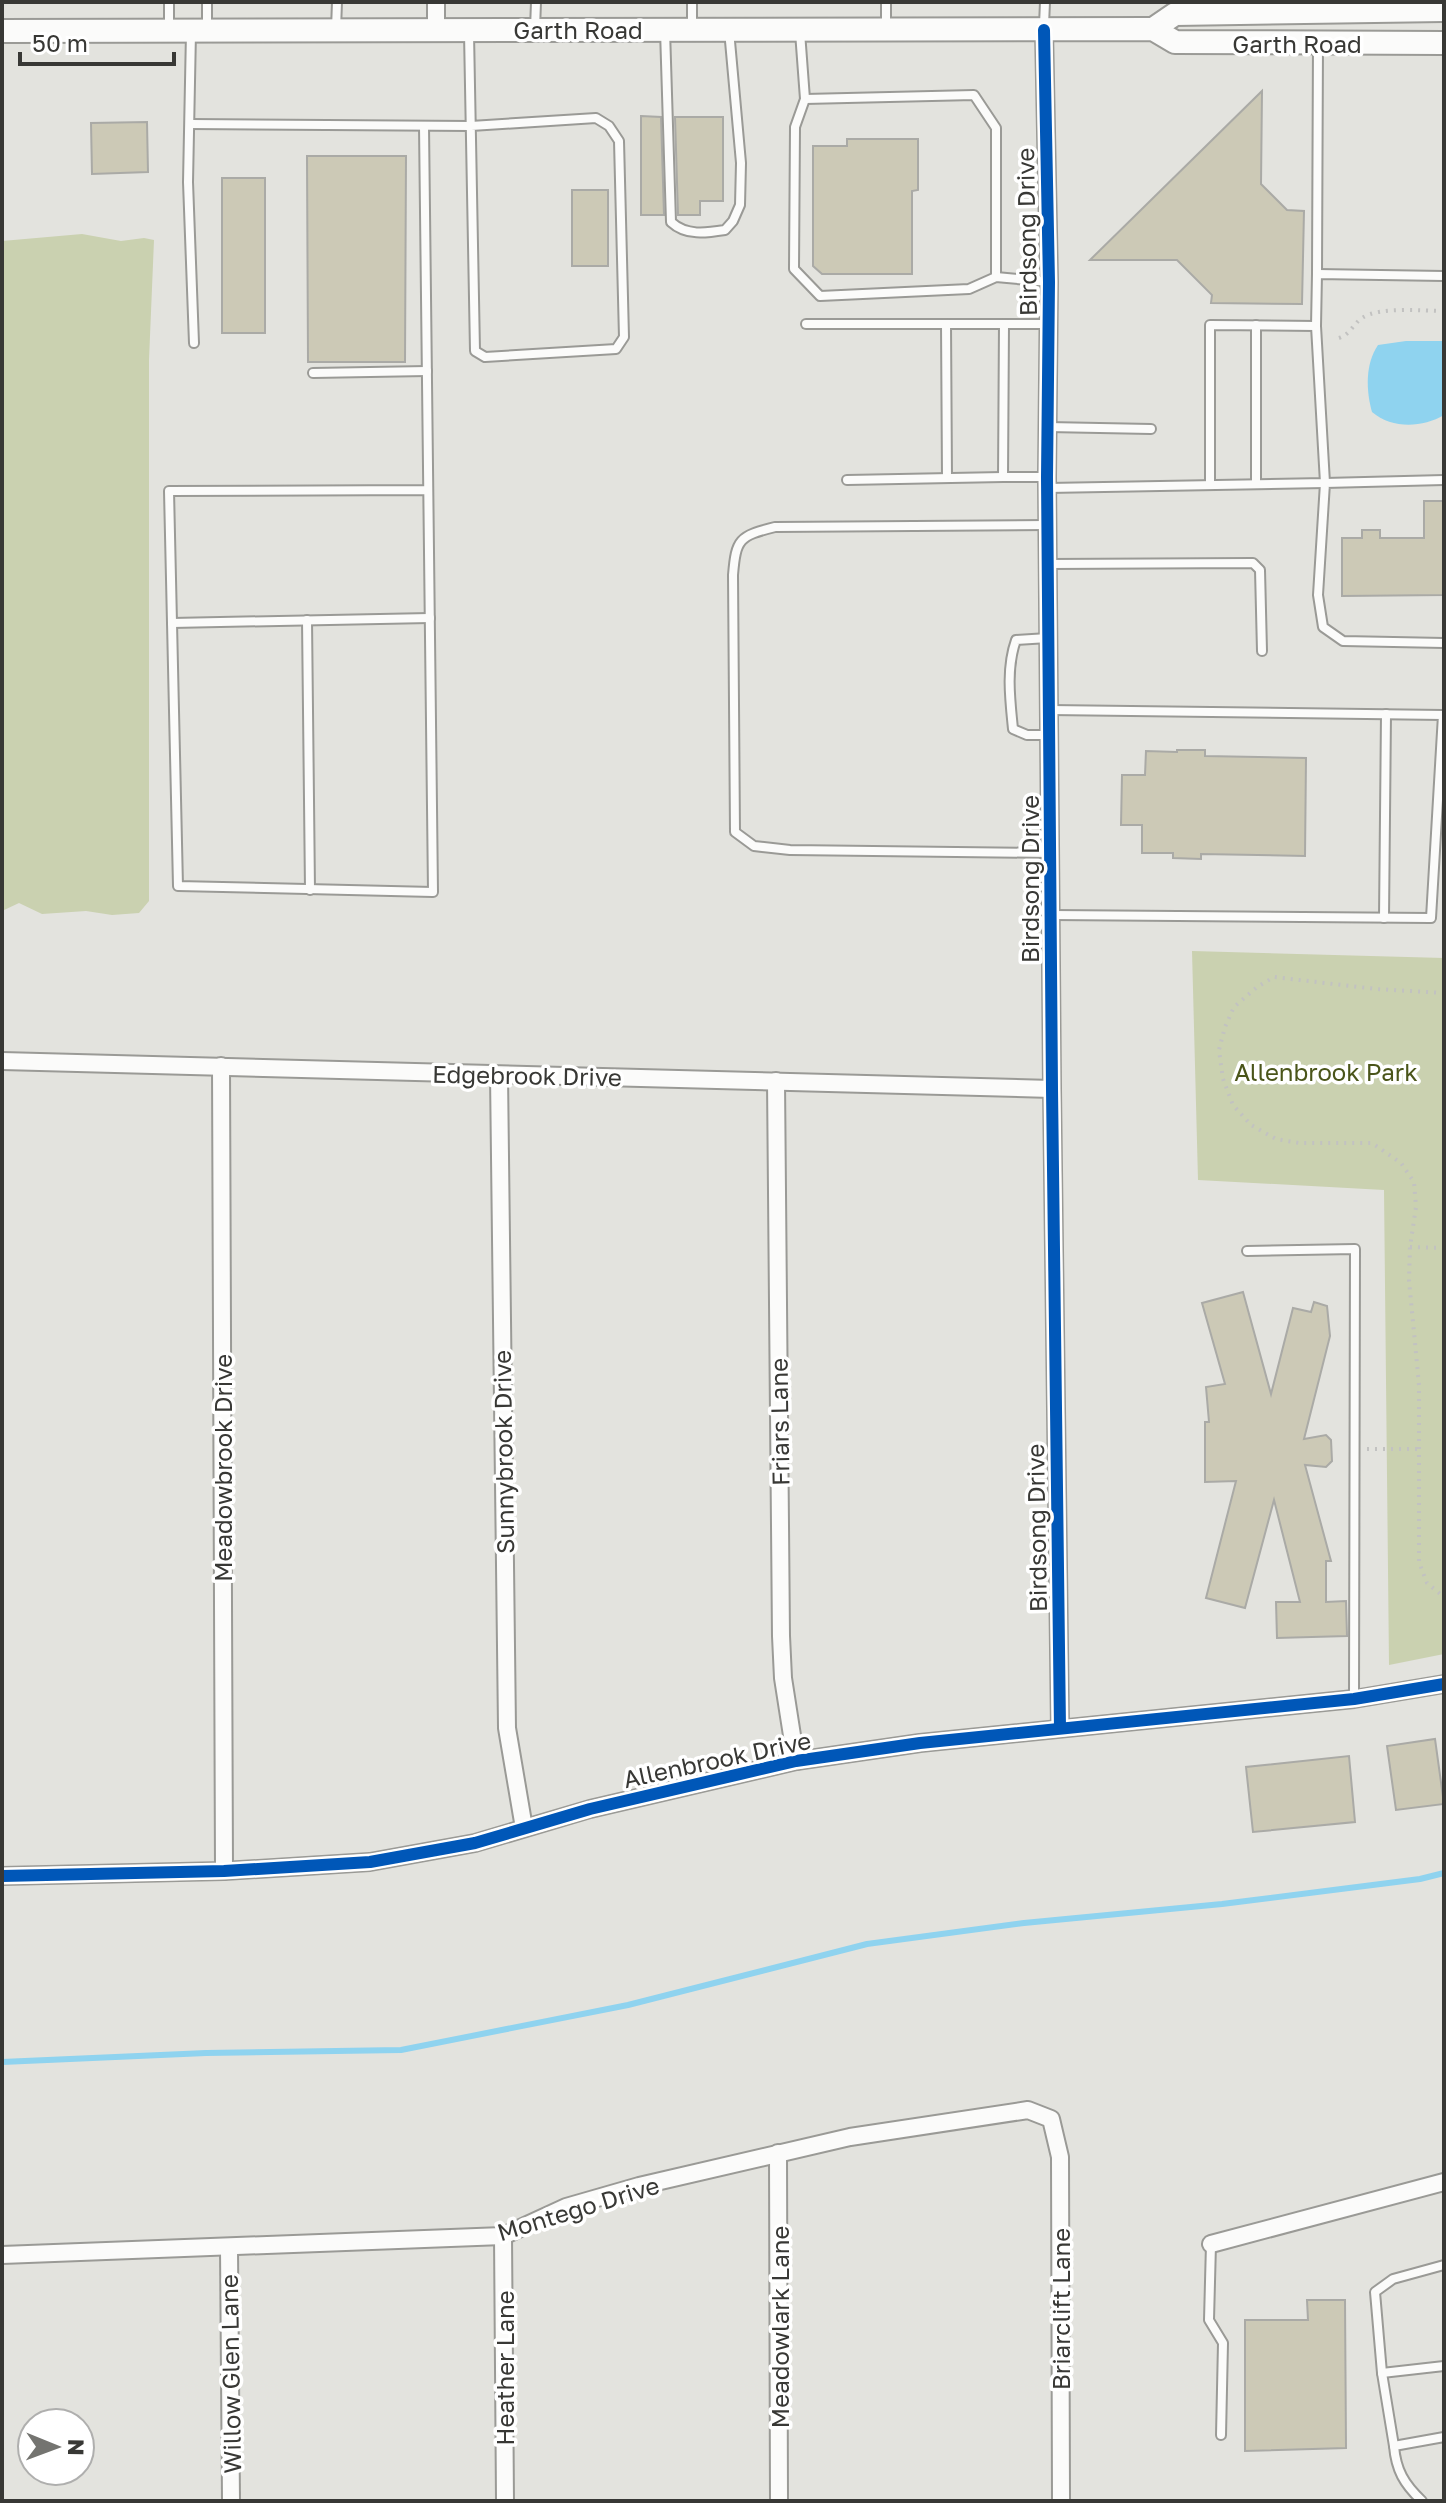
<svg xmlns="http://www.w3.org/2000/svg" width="1446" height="2503" viewBox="0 0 1446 2503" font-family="'Golos Text',sans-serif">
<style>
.green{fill:#cad1b0}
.water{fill:#8fd3ef}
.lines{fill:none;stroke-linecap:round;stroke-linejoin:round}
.stream{stroke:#8fd3ef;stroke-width:6}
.building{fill:#ccc9b6;stroke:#aaaaa6;stroke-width:2}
.service-casing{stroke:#9a9a96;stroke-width:12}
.minor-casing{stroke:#9a9a96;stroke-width:20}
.secondary-casing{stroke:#9a9a96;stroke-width:26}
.path{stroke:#c2c2c1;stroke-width:4;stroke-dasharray:2 6;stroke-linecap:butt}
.service{stroke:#fbfbfa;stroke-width:8}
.minor{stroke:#fbfbfa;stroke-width:16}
.secondary{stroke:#fbfbfa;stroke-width:22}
.cycleway-casing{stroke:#fff;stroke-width:17}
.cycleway{stroke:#0057b8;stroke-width:12}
.labels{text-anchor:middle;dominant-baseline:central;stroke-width:7;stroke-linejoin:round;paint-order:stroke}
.street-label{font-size:24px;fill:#383835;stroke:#fff}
.park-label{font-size:24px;fill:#4a551a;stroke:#fff}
</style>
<rect width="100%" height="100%" fill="#e3e3de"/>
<g class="green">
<path d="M 82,234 L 121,241 L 144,238 L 154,240 L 149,360 L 149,901 L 139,913 L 112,915 L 86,911 L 42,914 L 19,903 L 2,911 L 2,241 Z"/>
<path d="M 1192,951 L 1444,958 L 1444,1654 L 1389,1665 L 1384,1190 L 1198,1180 Z"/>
</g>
<path class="water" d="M 1444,341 L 1444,415 C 1422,428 1392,429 1372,412 C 1366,391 1365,364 1378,345 L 1406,341 Z"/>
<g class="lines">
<path class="stream" d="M 2,2062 L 206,2053 L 401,2050 L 628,2005 L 867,1944 L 1024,1923 L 1222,1904 L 1420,1879 L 1444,1873"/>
</g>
<g class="building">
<path d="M 1262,91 L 1261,184 L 1287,210 L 1304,211 L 1302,304 L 1211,303 L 1212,295 L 1177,260 L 1090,260 Z"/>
<path d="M 641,116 L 661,117 L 664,215 L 641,215 Z"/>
<path d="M 675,117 L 723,117 L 723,201 L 700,201 L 700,215 L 678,215 Z"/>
<path d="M 147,122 L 148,172 L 92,174 L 91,123 Z"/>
<path d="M 847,139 L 918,139 L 918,190 L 912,191 L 912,274 L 822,274 L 813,266 L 813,146 L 847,146 Z"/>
<path d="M 307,156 L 406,156 L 405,362 L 308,362 Z"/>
<rect x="222" y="178" width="43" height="155"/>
<rect x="572" y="190" width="36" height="76"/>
<path d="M 1424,501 L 1443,501 L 1444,595 L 1342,596 L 1342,538 L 1362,538 L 1362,530 L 1380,530 L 1380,538 L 1424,538 Z"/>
<path d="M 1177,750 L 1205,750 L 1205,756 L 1306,758 L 1305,856 L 1201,854 L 1201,859 L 1173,858 L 1173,853 L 1142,853 L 1142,825 L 1121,825 L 1122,775 L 1145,775 L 1146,751 L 1177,752 Z"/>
<path d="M 1243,1292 L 1271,1394 L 1293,1308 L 1311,1312 L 1314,1302 L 1327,1306 L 1330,1336 L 1304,1439 L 1326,1435 L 1331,1440 L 1332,1461 L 1326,1467 L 1305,1465 L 1331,1561 L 1326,1561 L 1326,1602 L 1346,1601 L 1347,1636 L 1277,1638 L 1276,1602 L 1300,1602 L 1274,1500 L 1245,1608 L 1206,1598 L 1236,1481 L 1205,1482 L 1205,1422 L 1209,1422 L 1206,1387 L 1225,1384 L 1202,1303 Z"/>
<path d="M 1435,1739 L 1444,1804 L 1396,1810 L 1387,1746 Z"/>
<path d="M 1349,1756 L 1355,1822 L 1253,1832 L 1246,1767 Z"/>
<path d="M 1307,2300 L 1345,2300 L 1346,2448 L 1245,2451 L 1245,2320 L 1308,2320 Z"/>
</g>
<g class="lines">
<g class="service-casing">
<g id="service">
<path d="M 169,2 L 169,30"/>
<path d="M 207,2 L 207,29"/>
<path d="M 692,2 L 692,29"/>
<path d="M 1044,25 L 1045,2"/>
<path d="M 336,29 L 337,2"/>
<path d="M 535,29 L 536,2"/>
<path d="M 886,29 L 886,2"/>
<path d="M 665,30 L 671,222 C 686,236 706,233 725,230 L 733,221 L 740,205 L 741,163 L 729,30"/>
<path d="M 191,32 L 188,182 L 194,343"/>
<path d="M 800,32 L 805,99 L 795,127 L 794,269 L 820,296 L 969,289 L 996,277 L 1049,282"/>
<path d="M 805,99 L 974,95 L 996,128 L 996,277"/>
<path d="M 190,124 L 471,126 L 596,118 L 609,126 L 619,141 L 624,337 L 616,349 L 485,357 L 475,351 L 469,33"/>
<path d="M 424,126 L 433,892 L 178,886 L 169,491 L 428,490"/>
<path d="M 1317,274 L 1318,43"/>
<path d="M 806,324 L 1048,324"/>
<path d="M 946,324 L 947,478"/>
<path d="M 1004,324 L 1003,477 L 1047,477"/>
<path d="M 1256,325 L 1256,484"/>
<path d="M 313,373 L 427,371"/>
<path d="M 1048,427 L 1151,429"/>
<path d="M 847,480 L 1003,477"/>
<path d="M 1444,480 L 1325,483 L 1318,595 L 1323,627 L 1343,641 L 1444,643"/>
<path d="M 1210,485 L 1210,325 L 1316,326"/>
<path d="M 1048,488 L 1325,483 L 1316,326 L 1317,274 L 1444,276"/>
<path d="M 1047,525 L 775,527 C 739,536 736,539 733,575 L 735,832 L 754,846 L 790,850 L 1050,853"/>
<path d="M 1048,564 L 1253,563 L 1260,570 L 1262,651"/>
<path d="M 307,620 L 310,890"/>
<path d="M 172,623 L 430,618"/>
<path d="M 1048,638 L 1016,640 C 1006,668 1010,699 1013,729 L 1027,735 L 1050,735"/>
<path d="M 1050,710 L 1443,715 L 1431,918 L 1052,915"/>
<path d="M 1384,918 L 1386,714"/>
<path d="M 1247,1251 L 1355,1249 L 1354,1699"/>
<path d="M 1211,2244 L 1209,2320 L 1223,2343 L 1221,2435"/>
<path d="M 1382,2373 L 1444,2366"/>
<path d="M 1394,2446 L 1382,2373 L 1375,2292 L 1393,2279 L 1444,2265"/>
<path d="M 1422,2501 C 1404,2484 1396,2470 1394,2446 L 1444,2437"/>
</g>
</g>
<g class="minor-casing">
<g id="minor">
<path d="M 436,2 L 436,29"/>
<path d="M 1044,30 L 1049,282 L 1047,477 L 1052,1089 L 1060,1728"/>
<path d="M 2,1061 L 1052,1089"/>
<path d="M 221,1066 L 224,1871"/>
<path d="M 499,1075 L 507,1728 L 524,1828"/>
<path d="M 776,1081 L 781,1636 L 783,1678 L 796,1761"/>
<path d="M 2,1876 L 224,1871 L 370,1862 L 475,1843 L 590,1809 L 796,1761 L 920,1743 L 1354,1699 L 1444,1684"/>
<path d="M 778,2153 L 779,2501"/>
<path d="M 503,2236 L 505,2501"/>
<path d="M 1211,2244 L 1444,2182"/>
<path d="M 229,2248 L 231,2501"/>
<path d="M 2,2255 L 503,2236 L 566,2207 L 639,2186 L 850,2137 L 1028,2110 L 1051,2119 L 1060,2157 L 1061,2501"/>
</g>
</g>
<g class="secondary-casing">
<g id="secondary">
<path d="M 1153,29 L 1175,14 L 1444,10"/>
<path d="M 2,31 L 1153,29 L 1175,42 L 1444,43"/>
</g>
</g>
<g class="path">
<path d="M 1339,338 C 1351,334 1353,324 1362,318 C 1380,306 1423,311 1444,311"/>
<path d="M 1444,993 L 1376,989 L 1274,977 L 1257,987 L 1234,1007 L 1225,1027 L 1219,1050 L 1223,1079 L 1233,1105 L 1251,1125 L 1276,1139 L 1299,1143 L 1372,1143 L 1401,1163 L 1414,1182 L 1416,1207 L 1410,1247 L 1409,1280 L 1419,1385 L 1419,1562 L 1427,1583 L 1444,1597"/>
<path d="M 1410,1247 L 1444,1248"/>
<path d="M 1367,1449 L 1421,1449"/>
</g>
<use href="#service" class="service"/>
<use href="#minor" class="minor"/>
<use href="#secondary" class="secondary"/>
<g class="cycleway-casing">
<g id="cycleway">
<path d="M 1044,30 L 1049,282 L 1047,477 L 1052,1089 L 1060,1728"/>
<path d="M 2,1876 L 224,1871 L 370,1862 L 475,1843 L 590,1809 L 796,1761 L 920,1743 L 1354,1699 L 1444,1684"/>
</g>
</g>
<use href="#cycleway" class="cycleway"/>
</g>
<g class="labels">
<g class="street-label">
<text x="578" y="29">Garth Road</text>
<text x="1297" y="43">Garth Road</text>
<text transform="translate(1026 232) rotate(-91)">Birdsong Drive</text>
<text transform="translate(1029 879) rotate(-90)">Birdsong Drive</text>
<text transform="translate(527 1075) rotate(1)">Edgebrook Drive</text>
<text transform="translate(779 1422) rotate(-91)">Friars Lane</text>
<text transform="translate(503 1452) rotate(-91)">Sunnybrook Drive</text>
<text transform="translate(222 1468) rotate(-90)">Meadowbrook Drive</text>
<text transform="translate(1036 1528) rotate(-91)">Birdsong Drive</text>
<text transform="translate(717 1759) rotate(-12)">Allenbrook Drive</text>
<text transform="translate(578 2208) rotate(-17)">Montego Drive</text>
<text transform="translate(1060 2309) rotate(-90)">Briarclift Lane</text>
<text transform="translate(779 2327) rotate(-90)">Meadowlark Lane</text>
<text transform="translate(504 2368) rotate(-90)">Heather Lane</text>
<text transform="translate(230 2374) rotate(-91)">Willow Glen Lane</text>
</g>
<g class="park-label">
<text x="1326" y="1071">Allenbrook Park</text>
</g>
</g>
<rect width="1446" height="2503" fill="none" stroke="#383835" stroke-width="8"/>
<g transform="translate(56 2447) rotate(91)"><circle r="38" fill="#ffffff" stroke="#afafae" stroke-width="2"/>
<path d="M0-6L14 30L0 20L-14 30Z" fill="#747470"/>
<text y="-12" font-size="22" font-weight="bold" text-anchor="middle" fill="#383835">N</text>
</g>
<path d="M20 52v12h154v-12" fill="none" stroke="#383835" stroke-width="4"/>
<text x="32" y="52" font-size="24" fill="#383835" stroke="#ffffff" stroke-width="6" paint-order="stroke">50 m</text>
</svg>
